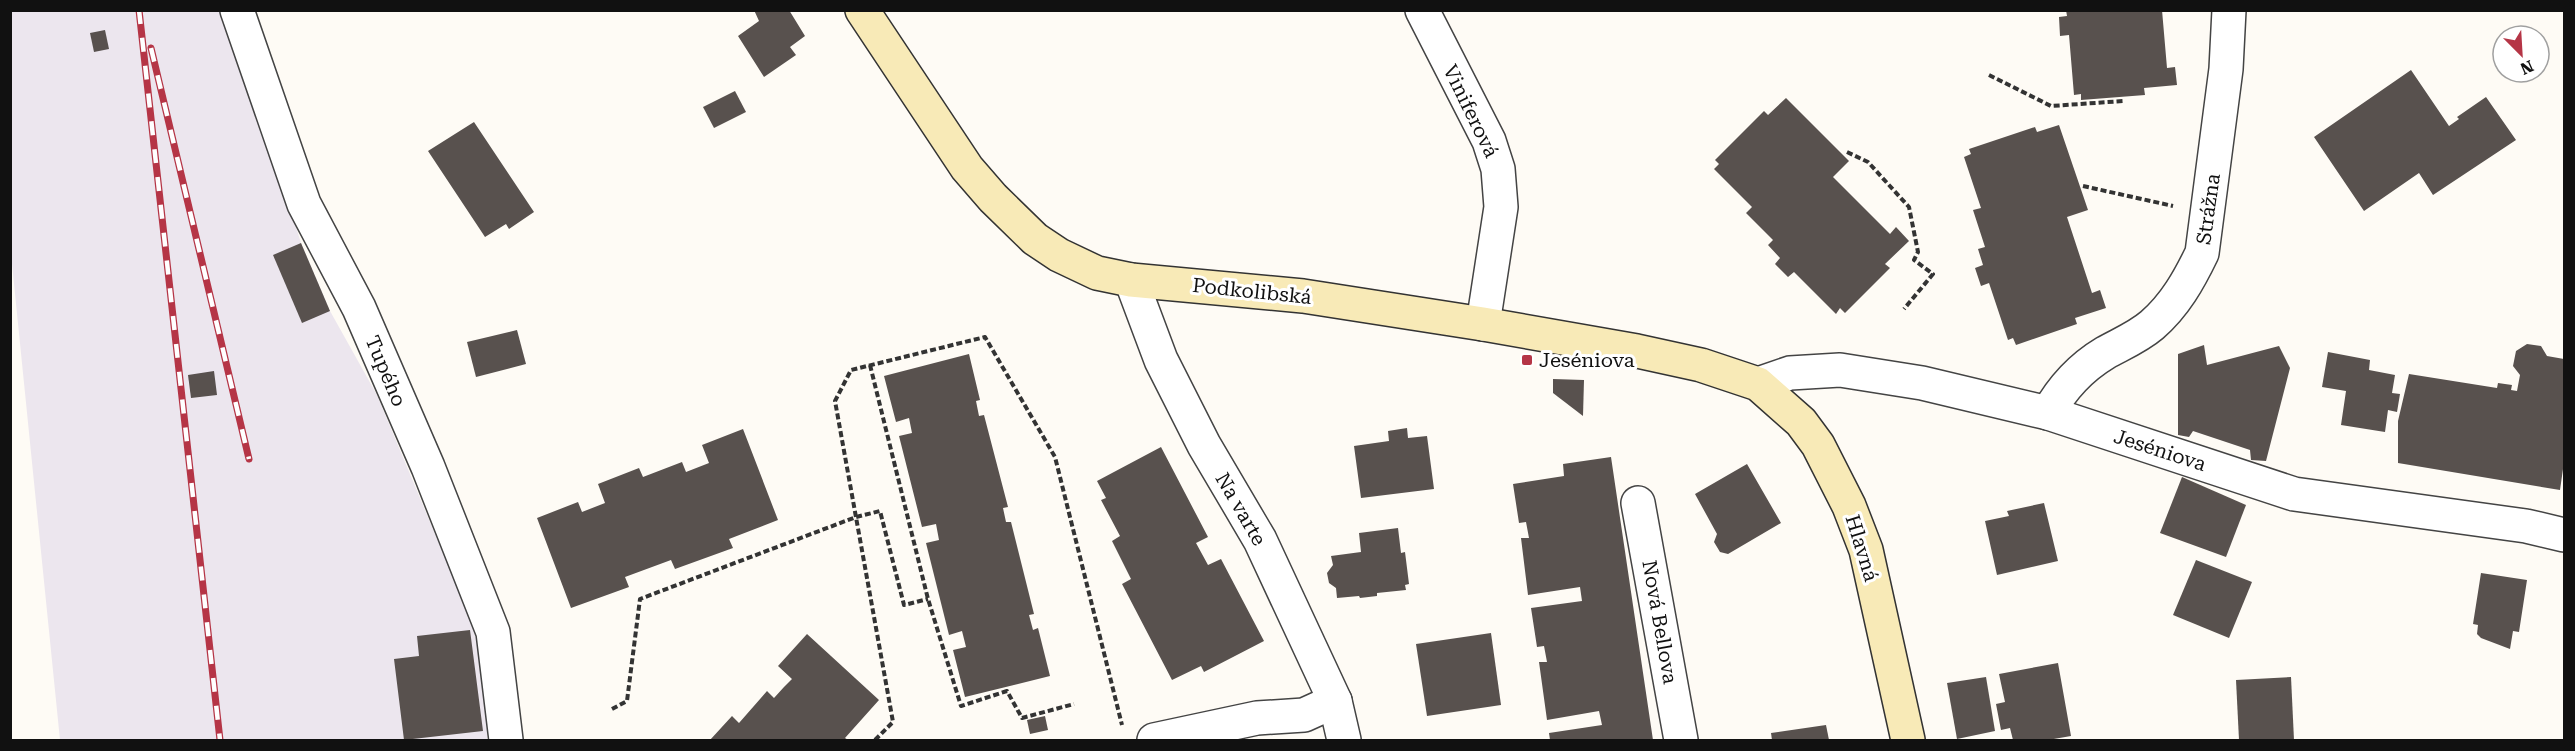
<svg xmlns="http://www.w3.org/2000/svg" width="2575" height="751" viewBox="0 0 2575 751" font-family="'Roboto Serif',serif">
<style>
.industrial{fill:#ece6ee}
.building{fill:#58514e}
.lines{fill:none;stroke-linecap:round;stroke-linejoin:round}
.street-casing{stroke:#444;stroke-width:36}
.secondary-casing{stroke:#333;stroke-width:36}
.path{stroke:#333;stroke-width:4;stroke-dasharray:6 3;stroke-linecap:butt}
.street{stroke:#fff;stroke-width:33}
.secondary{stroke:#f8eab7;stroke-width:33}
.rail-casing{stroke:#b53546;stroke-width:7}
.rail{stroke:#fff;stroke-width:4.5;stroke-dasharray:14;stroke-linecap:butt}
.poi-dot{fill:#b53546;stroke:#fff;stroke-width:2}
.labels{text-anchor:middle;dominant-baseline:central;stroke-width:6;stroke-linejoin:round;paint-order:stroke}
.street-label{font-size:20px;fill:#111;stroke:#fff}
.poi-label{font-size:20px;fill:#111;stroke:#fff;text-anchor:start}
</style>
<rect width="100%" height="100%" fill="#fefbf5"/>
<path class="industrial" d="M 10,11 L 222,11 L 274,156 L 301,243 L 330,311 L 377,395 L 471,620 L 488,683 L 487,740 L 60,740 L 11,254 Z"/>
<g class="building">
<path d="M 754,10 L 789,10 L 805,36 L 790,47 L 796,55 L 764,77 L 738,36 L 759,21 Z"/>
<path d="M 2066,10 L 2162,10 L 2167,68 L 2175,67 L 2177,85 L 2144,88 L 2145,95 L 2081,100 L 2081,94 L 2074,95 L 2069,35 L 2060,36 L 2059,17 L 2067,16 Z"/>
<path d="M 105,30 L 109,49 L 94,52 L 90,33 Z"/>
<path d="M 2411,70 L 2449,126 L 2459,119 L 2457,117 L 2486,97 L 2516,140 L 2433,195 L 2419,173 L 2364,211 L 2314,137 Z"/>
<path d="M 735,91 L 746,112 L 714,128 L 703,107 Z"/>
<path d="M 1786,98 L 1849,161 L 1833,177 L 1890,234 L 1896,227 L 1909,241 L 1885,264 L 1890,268 L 1845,313 L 1840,308 L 1836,314 L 1794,272 L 1788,277 L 1775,264 L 1780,258 L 1768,245 L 1773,240 L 1746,213 L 1752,207 L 1714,169 L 1719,164 L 1715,160 L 1764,111 L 1768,115 Z"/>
<path d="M 474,122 L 534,212 L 509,229 L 506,224 L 485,237 L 428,151 Z"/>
<path d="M 2059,125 L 2088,210 L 2067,217 L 2092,293 L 2100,290 L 2106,308 L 2075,318 L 2077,324 L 2016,345 L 2013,338 L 2008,340 L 1989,283 L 1981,286 L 1975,268 L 1983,265 L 1978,249 L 1985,247 L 1973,210 L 1981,208 L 1964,157 L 1971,154 L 1969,149 L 2035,127 L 2037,132 Z"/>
<path d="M 301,243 L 330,311 L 302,323 L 273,255 Z"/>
<path d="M 517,330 L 526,364 L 476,377 L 467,342 Z"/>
<path d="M 2527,344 L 2541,346 L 2547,356 L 2564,359 L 2564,462 L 2560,490 L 2398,463 L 2398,421 L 2409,374 L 2497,388 L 2498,383 L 2512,385 L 2511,390 L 2517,391 L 2520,375 L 2513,366 L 2516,351 Z"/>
<path d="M 2204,345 L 2207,365 L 2279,346 L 2290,368 L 2266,461 L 2251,460 L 2250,450 L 2193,431 L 2189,437 L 2178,435 L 2178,354 Z"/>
<path d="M 2328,352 L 2370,360 L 2369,370 L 2395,375 L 2392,393 L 2400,394 L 2397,412 L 2388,410 L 2385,432 L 2341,425 L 2346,391 L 2322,387 Z"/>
<path d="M 969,354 L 980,400 L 976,401 L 979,416 L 984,415 L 1008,507 L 1003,508 L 1006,522 L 1011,522 L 1034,614 L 1029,615 L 1033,630 L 1038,628 L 1050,676 L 965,697 L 953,650 L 966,647 L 962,631 L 949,635 L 926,543 L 939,540 L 936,524 L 922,527 L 899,436 L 912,433 L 909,418 L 896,422 L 884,376 Z"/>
<path d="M 214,371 L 217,395 L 191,398 L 188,375 Z"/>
<path d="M 1553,379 L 1584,380 L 1583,416 L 1553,393 Z"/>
<path d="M 1407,428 L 1408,438 L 1427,436 L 1434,489 L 1361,498 L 1354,446 L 1389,441 L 1388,431 Z"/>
<path d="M 743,429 L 778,520 L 729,539 L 733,548 L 675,569 L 671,560 L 625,577 L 629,587 L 571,608 L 537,518 L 578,502 L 582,512 L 605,503 L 598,484 L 639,468 L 643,477 L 682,462 L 686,472 L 709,463 L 702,445 Z"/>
<path d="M 1161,447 L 1208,537 L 1196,543 L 1208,565 L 1221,559 L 1264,641 L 1204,672 L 1201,666 L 1172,680 L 1122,584 L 1131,579 L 1112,541 L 1120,536 L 1101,500 L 1106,498 L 1097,481 Z"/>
<path d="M 1611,457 L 1653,740 L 1550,740 L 1549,733 L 1602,725 L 1599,711 L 1547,720 L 1539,662 L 1547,662 L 1544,646 L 1537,647 L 1531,608 L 1582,601 L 1580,587 L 1528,595 L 1521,538 L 1529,538 L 1526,522 L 1519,523 L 1513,484 L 1564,476 L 1563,464 Z"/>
<path d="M 1747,464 L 1781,523 L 1728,554 L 1720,552 L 1714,542 L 1717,534 L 1695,494 Z"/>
<path d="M 2182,477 L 2246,505 L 2226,557 L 2160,533 Z"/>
<path d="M 2044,503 L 2058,561 L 1997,575 L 1985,521 L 2009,516 L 2007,511 Z"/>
<path d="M 1398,528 L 1401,553 L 1405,552 L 1409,584 L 1405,585 L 1406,590 L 1377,593 L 1377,596 L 1360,598 L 1359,596 L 1337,598 L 1336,588 L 1329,583 L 1327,573 L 1333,565 L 1331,556 L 1361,552 L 1359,533 Z"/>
<path d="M 2196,560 L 2252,582 L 2229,638 L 2173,615 Z"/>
<path d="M 2481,573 L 2527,580 L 2519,632 L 2513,631 L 2510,649 L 2481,638 L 2477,634 L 2478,625 L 2473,624 Z"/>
<path d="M 470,630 L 483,731 L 404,740 L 394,659 L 419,656 L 417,636 Z"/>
<path d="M 1491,633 L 1501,705 L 1427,716 L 1416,644 Z"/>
<path d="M 807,634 L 879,700 L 845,738 L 848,740 L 710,740 L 732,716 L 739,723 L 767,691 L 774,698 L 784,687 L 792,679 L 778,666 Z"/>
<path d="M 2058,663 L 2071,736 L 2048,740 L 2013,740 L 2010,728 L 2001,730 L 1996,704 L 2005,702 L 1999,674 Z"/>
<path d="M 1986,677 L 1995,731 L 1957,739 L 1947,683 Z"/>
<path d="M 2291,677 L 2294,740 L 2239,740 L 2236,680 Z"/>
<path d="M 1045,716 L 1048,730 L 1030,734 L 1027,720 Z"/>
<path d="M 1826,725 L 1829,740 L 1772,740 L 1771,733 Z"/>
</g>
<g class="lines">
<g class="street-casing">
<g id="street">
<path d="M 237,10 L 304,204 L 359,308 L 428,467 L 493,632 L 506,740"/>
<path d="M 1422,10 L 1489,141 L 1498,169 L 1501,207 L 1483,324"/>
<path d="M 1131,280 L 1161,360 L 1204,445 L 1260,540 L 1335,701 L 1344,740"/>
<path d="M 1758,384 L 1790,373 L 1840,370 L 1922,383 L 2048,413 L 2294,494 L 2526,526 L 2564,535"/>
<path d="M 2048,413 C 2062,388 2080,368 2105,353 C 2121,344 2138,337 2152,325 C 2175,305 2189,280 2202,253 L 2226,69 L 2229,10"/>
<path d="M 1638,503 L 1681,740"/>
<path d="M 1154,740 L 1257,718 L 1304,715 L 1335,701"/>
</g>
</g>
<g class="secondary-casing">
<path id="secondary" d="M 862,10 L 967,168 L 993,198 L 1035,239 L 1059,255 L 1097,273 L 1131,280 L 1303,296 L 1483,324 L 1637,351 L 1701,365 L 1758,384 L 1801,422 L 1818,445 L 1849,506 L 1866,550 L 1908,740"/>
</g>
<g class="path">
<path d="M 1989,75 L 2051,106 L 2123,101"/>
<path d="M 1847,152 L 1868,162 L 1909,207 L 1918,252 L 1914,260 L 1933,274 L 1904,309"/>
<path d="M 2083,186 L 2173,206"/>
<path d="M 870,365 L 928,599 L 961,706 L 1007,691 L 1022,718 L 1074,704"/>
<path d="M 612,709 L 627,701 L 640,599 L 856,517 L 880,511 L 904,605 L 928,599"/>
<path d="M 875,740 L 893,722 L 835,401 L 851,370 L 985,337 L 1055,457 L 1122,725"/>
</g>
<use href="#street" class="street"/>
<use href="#secondary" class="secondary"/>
<g class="rail-casing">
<g id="rail">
<path d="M 139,10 L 220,740"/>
<path d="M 151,48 L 249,459"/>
</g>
</g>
<use href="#rail" class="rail"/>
</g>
<rect class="poi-dot" x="1521" y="354" width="12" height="12" rx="3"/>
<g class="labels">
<g class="street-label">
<text transform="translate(1471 111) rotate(64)">Viniferová</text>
<text transform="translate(2208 209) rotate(-82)">Strážna</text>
<text transform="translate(1252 291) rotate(6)">Podkolibská</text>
<text transform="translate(386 371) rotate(67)">Tupého</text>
<text transform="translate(2160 450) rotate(18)">Jeséniova</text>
<text transform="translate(1241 509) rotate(60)">Na varte</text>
<text transform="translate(1862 548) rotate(73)">Hlavná</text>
<text transform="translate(1660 622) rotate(80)">Nová Bellova</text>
</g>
<g class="poi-label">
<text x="1539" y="360">Jeséniova</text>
</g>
</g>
<rect width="2575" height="751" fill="none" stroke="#111111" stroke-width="24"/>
<g transform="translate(2521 54) rotate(156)"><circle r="28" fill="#ffffff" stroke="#a0a0a0" stroke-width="1.5"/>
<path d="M0-4.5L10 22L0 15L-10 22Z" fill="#b53546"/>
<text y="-9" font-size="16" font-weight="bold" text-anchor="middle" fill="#111111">N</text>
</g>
</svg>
